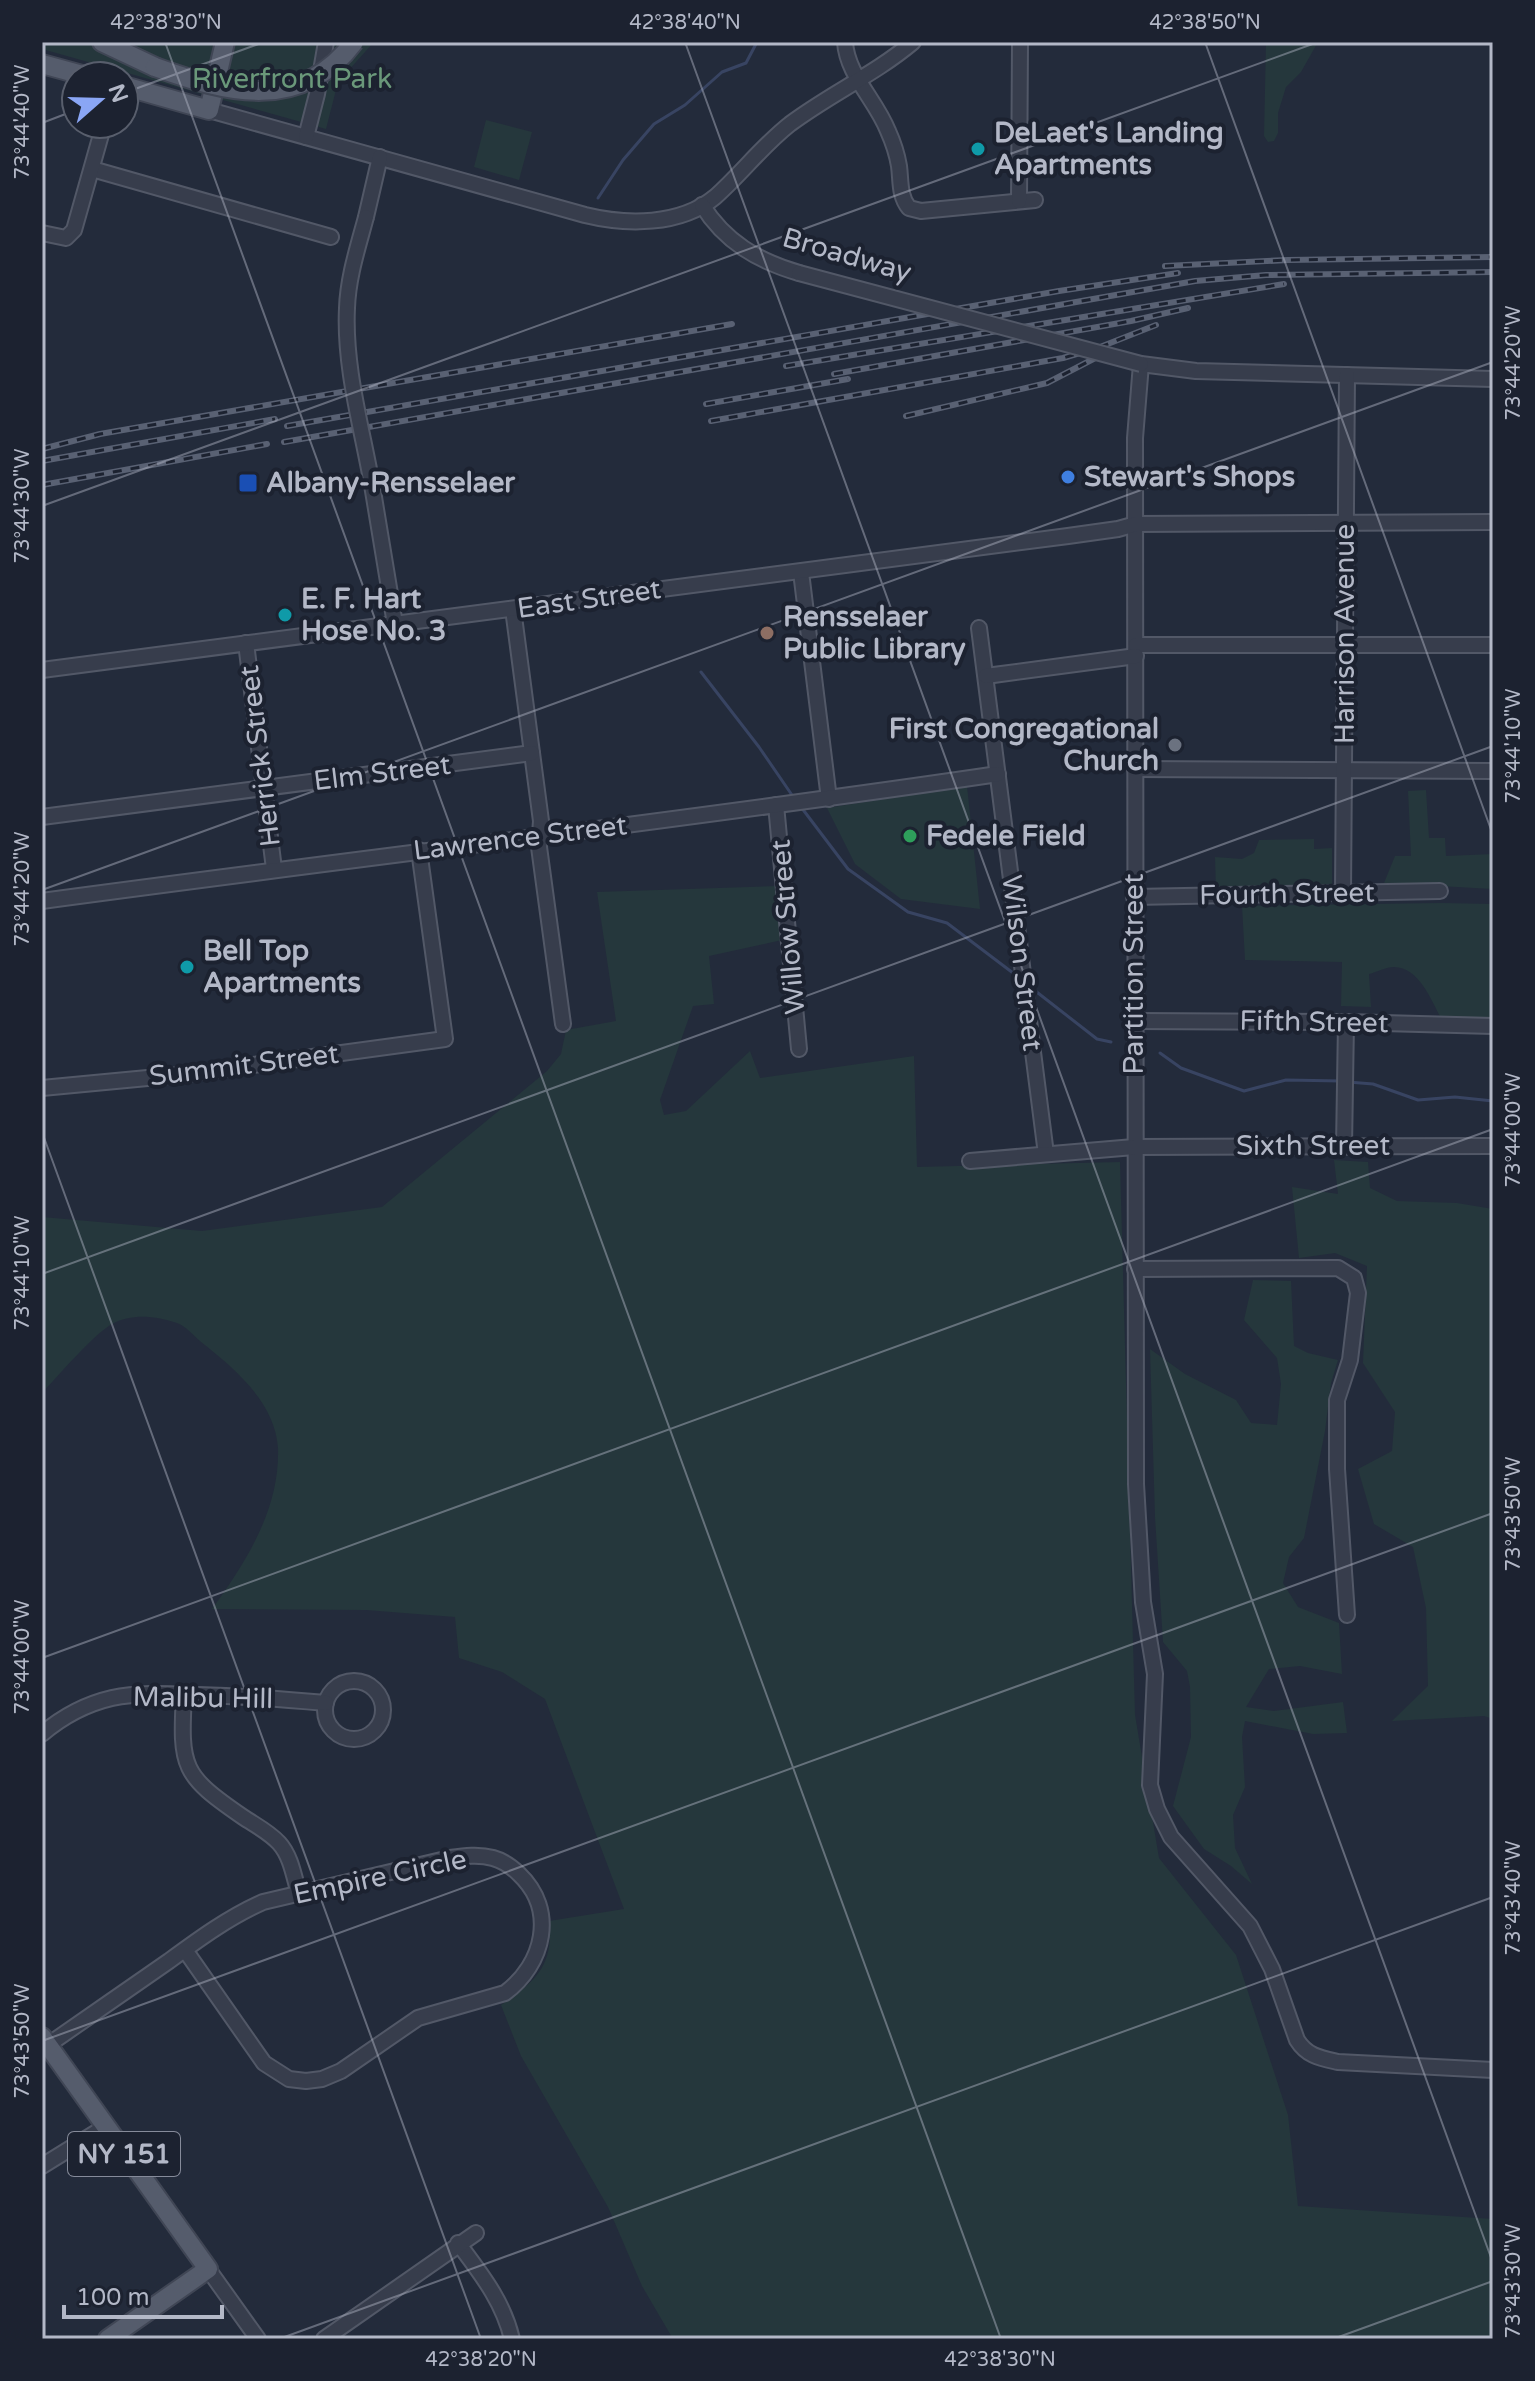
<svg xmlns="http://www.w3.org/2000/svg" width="1535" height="2381" viewBox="0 0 1535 2381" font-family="'Varela Round',sans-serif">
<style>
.green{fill:#25373c}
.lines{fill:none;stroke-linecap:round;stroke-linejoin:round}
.stream{stroke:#384462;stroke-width:3}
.minor-casing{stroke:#525867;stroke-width:18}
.major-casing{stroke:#404655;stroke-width:22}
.minor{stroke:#373d4c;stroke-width:14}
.major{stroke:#555c6c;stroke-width:18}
.rail-casing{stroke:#596173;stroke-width:6}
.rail{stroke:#1c2230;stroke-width:3;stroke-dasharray:9;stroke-linecap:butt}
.minor-bridge-casing{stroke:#525867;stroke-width:18;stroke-linecap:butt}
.major-bridge-casing{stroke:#404655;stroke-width:22;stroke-linecap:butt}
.minor-bridge{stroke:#373d4c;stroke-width:14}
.major-bridge{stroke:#555c6c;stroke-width:18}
.ticks{fill:none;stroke:#b3b8c7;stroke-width:2;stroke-opacity:0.45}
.culture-dot{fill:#0f9aa8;stroke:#1c2230;stroke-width:3}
.shop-dot{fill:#3f7fe0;stroke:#1c2230;stroke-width:3}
.transit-dot{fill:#1a4fb4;stroke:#1c2230;stroke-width:3}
.education-dot{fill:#8d6e63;stroke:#1c2230;stroke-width:3}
.worship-dot{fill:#6b7280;stroke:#1c2230;stroke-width:3}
.leisure-dot{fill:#2e9e5b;stroke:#1c2230;stroke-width:3}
.labels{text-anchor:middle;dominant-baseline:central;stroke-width:8;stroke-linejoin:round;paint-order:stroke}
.shield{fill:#1c2230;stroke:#868b9a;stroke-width:2}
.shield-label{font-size:26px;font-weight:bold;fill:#b3b8c7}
.park-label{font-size:28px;fill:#6a987a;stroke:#1c2230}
.poi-label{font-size:28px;font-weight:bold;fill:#b3b8c7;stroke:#1c2230;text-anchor:start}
.street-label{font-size:28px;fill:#b3b8c7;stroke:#1c2230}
.neatline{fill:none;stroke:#b3b8c7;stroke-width:3}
.ticks-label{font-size:20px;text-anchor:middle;fill:#b3b8c7}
</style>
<rect width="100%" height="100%" fill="#232b3b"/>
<g class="green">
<path d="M 42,42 L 374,42 L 338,82 L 326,129 L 42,49 Z"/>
<path d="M 1266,42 L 1318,42 L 1301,72 L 1286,87 L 1278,113 L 1278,133 L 1274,141 L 1268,142 L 1264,136 Z"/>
<path d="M 486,120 L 532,132 L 519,180 L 474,167 Z"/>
<path d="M 967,786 L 980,909 L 901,899 L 855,864 L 827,808 Z"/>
<path d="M 1426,790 L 1429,838 L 1445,838 L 1446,856 L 1493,854 L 1493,889 L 1384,883 L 1395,856 L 1411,856 L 1408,791 Z"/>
<path d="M 1314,839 L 1314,849 L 1332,848 L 1332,885 L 1216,890 L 1215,857 L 1242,859 L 1254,853 L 1259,840 Z"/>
<path d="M 778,886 L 782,940 L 709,956 L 714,1004 L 693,1006 L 660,1100 L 664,1115 L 686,1111 L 750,1051 L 760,1078 L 914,1056 L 917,1167 L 1120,1162 L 1135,1715 L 1159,1858 L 1236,1955 L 1288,2115 L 1298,2206 L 1493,2219 L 1493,2339 L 673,2339 L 642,2286 L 608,2207 L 521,2056 L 501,2005 C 536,1981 554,1966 549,1921 L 624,1909 L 545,1699 L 502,1672 L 459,1658 L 455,1617 L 366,1610 L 212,1609 C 246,1562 280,1509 278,1448 C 275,1402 234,1368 201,1342 C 194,1336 186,1326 177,1323 C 157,1316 131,1313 112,1324 C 94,1334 58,1376 42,1393 L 42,1217 L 202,1231 L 382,1207 L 547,1071 L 561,1054 L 566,1030 L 616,1021 L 597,892 Z"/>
<path d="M 1441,903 L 1493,904 L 1493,1021 L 1441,1018 C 1431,1000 1419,967 1394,967 C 1386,967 1377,972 1369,974 L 1371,1007 L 1341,1006 L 1342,962 L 1245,960 L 1242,906 Z"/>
<path d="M 1334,1160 L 1368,1162 L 1370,1188 L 1397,1201 L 1457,1203 L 1493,1209 L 1493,1719 L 1484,1716 L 1392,1721 L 1428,1686 L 1426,1608 L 1413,1547 L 1374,1524 L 1358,1469 L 1392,1451 L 1395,1412 L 1363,1363 L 1367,1266 L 1335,1253 L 1299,1258 L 1292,1187 L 1338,1194 Z"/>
<path d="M 1253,1280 L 1291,1281 L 1294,1346 L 1308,1353 L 1338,1360 L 1331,1383 L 1325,1431 L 1304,1538 L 1289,1557 L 1283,1583 L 1298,1607 L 1339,1623 L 1342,1674 L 1300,1666 L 1269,1669 L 1246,1707 L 1274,1711 L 1343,1702 L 1347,1733 L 1313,1734 L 1245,1721 L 1242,1737 L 1245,1787 L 1233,1815 L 1235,1848 L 1252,1884 L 1231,1866 L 1204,1849 L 1173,1806 L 1191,1737 L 1190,1687 L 1187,1671 L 1163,1642 L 1155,1517 L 1150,1349 L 1185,1374 L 1236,1400 L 1251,1423 L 1277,1425 L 1281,1384 L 1277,1358 L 1244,1320 Z"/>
</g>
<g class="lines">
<g class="stream">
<path d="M 598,198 L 623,160 L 654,124 L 685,105 L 722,72 L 746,63 L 757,42"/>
<path d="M 701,672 L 759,747 L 794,798"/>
<path d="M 801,807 L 848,869 L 908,912 L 947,923 L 1017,976"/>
<path d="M 1029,986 L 1097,1039 L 1111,1042"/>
<path d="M 1160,1053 L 1181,1068 L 1244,1091 L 1286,1080 L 1341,1081"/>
<path d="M 1348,1082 L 1373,1084 L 1418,1100 L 1455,1097 L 1493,1101"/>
</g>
<g class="minor-casing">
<g id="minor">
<path d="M 845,42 C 847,75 876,100 888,131 C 893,142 897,154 899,166 C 901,181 899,196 909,208 L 921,211 L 1035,200"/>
<path d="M 209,110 L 585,215 C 626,225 680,226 715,197 C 741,174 762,146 790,124 C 830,94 875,74 913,42"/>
<path d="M 306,137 L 317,94 L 326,42"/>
<path d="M 92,169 L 331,237"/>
<path d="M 1019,201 L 1020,42"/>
<path d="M 702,205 C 725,242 758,261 799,273"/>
<path d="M 366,217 L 380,157"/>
<path d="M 42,233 L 66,238 L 74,230 L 104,124"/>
<path d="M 1493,379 L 1196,371 L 1141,364 L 1135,438 L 1136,1484 L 1143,1602 L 1155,1674 L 1150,1785 L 1157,1809 L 1171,1837 L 1250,1926 L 1272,1969 L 1297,2040 C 1307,2056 1320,2058 1338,2062 L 1493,2070"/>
<path d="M 372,485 L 395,624"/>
<path d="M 801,572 L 829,799"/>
<path d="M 513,609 L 541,821 L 539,847 L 563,1024"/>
<path d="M 979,628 L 1046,1154"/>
<path d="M 246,643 L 274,869"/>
<path d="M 1136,645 L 1493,645"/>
<path d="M 42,670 L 1068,536 L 1118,529 L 1136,524 L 1493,522"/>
<path d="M 986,676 L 1136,656"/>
<path d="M 1135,769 L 1493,771"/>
<path d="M 776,805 L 799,1049"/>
<path d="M 42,817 L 532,753"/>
<path d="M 1343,893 L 1347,375"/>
<path d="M 1134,897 L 1440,891"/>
<path d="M 42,901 C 361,858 680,821 998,774"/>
<path d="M 1135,1021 L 1346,1022 L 1493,1026"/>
<path d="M 42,1088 L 179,1075 L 445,1039 L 419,850"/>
<path d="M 1344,1147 L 1346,1022"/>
<path d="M 970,1161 L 1134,1147 L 1493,1146"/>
<path d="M 1135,1269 L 1338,1268 L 1354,1278 L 1358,1293 L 1350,1360 L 1337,1400 L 1337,1469 L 1347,1615"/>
<circle cx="354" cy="1710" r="29"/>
<path d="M 184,1694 C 180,1768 182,1775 243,1817 C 255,1825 269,1832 279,1843 C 291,1856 294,1877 299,1894"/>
<path d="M 42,1734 C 62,1717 86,1704 112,1698 C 140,1692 170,1694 198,1695 C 241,1696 283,1699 326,1703"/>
<path d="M 48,2045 C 88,2017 129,1989 169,1961 C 199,1939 229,1917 263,1902 L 450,1858 C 464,1856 479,1854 493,1858 C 504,1861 512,1867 519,1874 C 557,1910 544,1964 505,1993 L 418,2018 L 341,2071 L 322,2079 L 306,2081 L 289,2079 L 264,2063 L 185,1950"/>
<path d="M 42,2166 L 105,2127"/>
<path d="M 458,2243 C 481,2274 503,2301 512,2339"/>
<path d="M 208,2269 L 258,2339"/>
<path d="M 324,2339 L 476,2233"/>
</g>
</g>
<g class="major-casing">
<g id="major">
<path d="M 102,42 L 155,67"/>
<path d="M 42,64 L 86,76"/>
<path d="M 124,86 L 209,110 L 225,42"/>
<path d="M 42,2037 L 208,2269 L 108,2339"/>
</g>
</g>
<use href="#minor" class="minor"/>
<use href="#major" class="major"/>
<g class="rail-casing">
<g id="rail">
<path d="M 1165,266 L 1288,260 L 1493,257"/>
<path d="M 786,366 L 1284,284"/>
<path d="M 834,374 L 1131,321 L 1188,308"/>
<path d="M 706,404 L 848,379"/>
<path d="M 906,416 L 1047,383 L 1103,354"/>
<path d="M 711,421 L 1063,358 L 1100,347 L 1156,325"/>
<path d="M 287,426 L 1059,291 L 1178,273"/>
<path d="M 284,442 L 1195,281 L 1266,275 L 1493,272"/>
<path d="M 42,449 L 100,434 L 732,324"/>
<path d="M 42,461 L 275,419"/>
<path d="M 42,485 L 267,444"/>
</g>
</g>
<use href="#rail" class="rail"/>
<g class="minor-bridge-casing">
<g id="minor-bridge">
<path d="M 366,217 C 358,247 348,277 347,308 C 344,367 362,428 372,485"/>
<path d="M 799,273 L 1141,364"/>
</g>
</g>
<g class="major-bridge-casing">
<path id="major-bridge" d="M 155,67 C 227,93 301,113 354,42"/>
</g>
<use href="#minor-bridge" class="minor-bridge"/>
<use href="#major-bridge" class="major-bridge"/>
</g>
<path class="ticks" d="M 165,42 L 1001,2339M 685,42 L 1493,2263M 1205,42 L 1493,835M 124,93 L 264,42M 42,123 L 76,110M 42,506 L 1318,42M 42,890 L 1493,362M 42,1132 L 481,2339M 42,1274 L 1493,746M 42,1658 L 1493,1129M 42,2041 L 1493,1513M 279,2339 L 1493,1897M 1333,2339 L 1493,2281"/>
<g class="culture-dot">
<circle cx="978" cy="149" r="8"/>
<circle cx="285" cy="615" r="8"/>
<circle cx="187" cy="967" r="8"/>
</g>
<circle class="shop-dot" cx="1068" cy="477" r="8"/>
<rect class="transit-dot" x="238" y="473" width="20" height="20" rx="4"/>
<circle class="education-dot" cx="767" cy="633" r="8"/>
<circle class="worship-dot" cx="1175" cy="745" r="8"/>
<circle class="leisure-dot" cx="910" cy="836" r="8"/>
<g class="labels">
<rect class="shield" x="68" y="2132" width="112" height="44" rx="6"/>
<g class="shield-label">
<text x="124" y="2154">NY 151</text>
</g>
<g class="park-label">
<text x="292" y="79">Riverfront Park</text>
</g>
<g class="poi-label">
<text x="994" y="133">DeLaet's Landing<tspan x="994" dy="32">Apartments</tspan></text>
<text x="1084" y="477">Stewart's Shops</text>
<text x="266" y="483">Albany-Rensselaer</text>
<text x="301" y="599">E. F. Hart<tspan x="301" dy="32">Hose No. 3</tspan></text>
<text x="783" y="617">Rensselaer<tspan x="783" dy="32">Public Library</tspan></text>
<text x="1159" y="729" text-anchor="end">First Congregational<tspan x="1159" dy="32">Church</tspan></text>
<text x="926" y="836">Fedele Field</text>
<text x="203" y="951">Bell Top<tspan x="203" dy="32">Apartments</tspan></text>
</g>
<g class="street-label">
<text transform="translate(847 255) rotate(16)">Broadway</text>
<text transform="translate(589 599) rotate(-8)">East Street</text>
<text transform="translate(1345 634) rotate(-90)">Harrison Avenue</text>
<text transform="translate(260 756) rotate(-97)">Herrick Street</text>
<text transform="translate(382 773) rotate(-7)">Elm Street</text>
<text transform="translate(520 838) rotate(-7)">Lawrence Street</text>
<text transform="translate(1287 894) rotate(-1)">Fourth Street</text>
<text transform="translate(788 927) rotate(-95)">Willow Street</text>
<text transform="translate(1022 963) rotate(83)">Wilson Street</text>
<text transform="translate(1134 974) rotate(-90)">Partition Street</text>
<text transform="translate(1314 1022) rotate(1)">Fifth Street</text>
<text transform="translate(244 1065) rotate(-7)">Summit Street</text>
<text x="1313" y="1146">Sixth Street</text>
<text transform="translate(203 1698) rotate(1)">Malibu Hill</text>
<text transform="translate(380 1877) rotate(-12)">Empire Circle</text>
</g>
</g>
<rect width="1535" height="2381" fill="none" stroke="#1c2230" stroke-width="88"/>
<g transform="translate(100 100) rotate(70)"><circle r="38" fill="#1c2230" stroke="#585e6c" stroke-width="2"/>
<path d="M0-6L14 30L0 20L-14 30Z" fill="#8aa6f5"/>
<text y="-12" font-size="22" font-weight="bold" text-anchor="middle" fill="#b3b8c7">N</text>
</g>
<path d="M64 2305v12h158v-12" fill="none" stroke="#b3b8c7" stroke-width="4"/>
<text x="76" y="2305" font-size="24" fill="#b3b8c7" stroke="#1c2230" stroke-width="6" paint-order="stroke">100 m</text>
<rect x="44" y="44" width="1447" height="2293" class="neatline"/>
<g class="ticks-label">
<text x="166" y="29">42°38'30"N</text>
<text x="685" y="29">42°38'40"N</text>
<text x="1205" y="29">42°38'50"N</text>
<text transform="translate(22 122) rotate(-90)" y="7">73°44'40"W</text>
<text transform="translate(1513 363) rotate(-90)" y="7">73°44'20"W</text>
<text transform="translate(22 506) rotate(-90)" y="7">73°44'30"W</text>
<text transform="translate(1513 746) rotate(-90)" y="7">73°44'10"W</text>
<text transform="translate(22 889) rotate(-90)" y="7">73°44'20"W</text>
<text transform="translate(1513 1130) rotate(-90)" y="7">73°44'00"W</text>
<text transform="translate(22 1273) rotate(-90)" y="7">73°44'10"W</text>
<text transform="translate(1513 1514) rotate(-90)" y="7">73°43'50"W</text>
<text transform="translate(22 1657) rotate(-90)" y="7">73°44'00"W</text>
<text transform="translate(1513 1898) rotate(-90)" y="7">73°43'40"W</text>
<text transform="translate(22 2041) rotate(-90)" y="7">73°43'50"W</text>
<text transform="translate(1513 2281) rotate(-90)" y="7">73°43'30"W</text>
<text x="481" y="2366">42°38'20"N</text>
<text x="1000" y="2366">42°38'30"N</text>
</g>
</svg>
